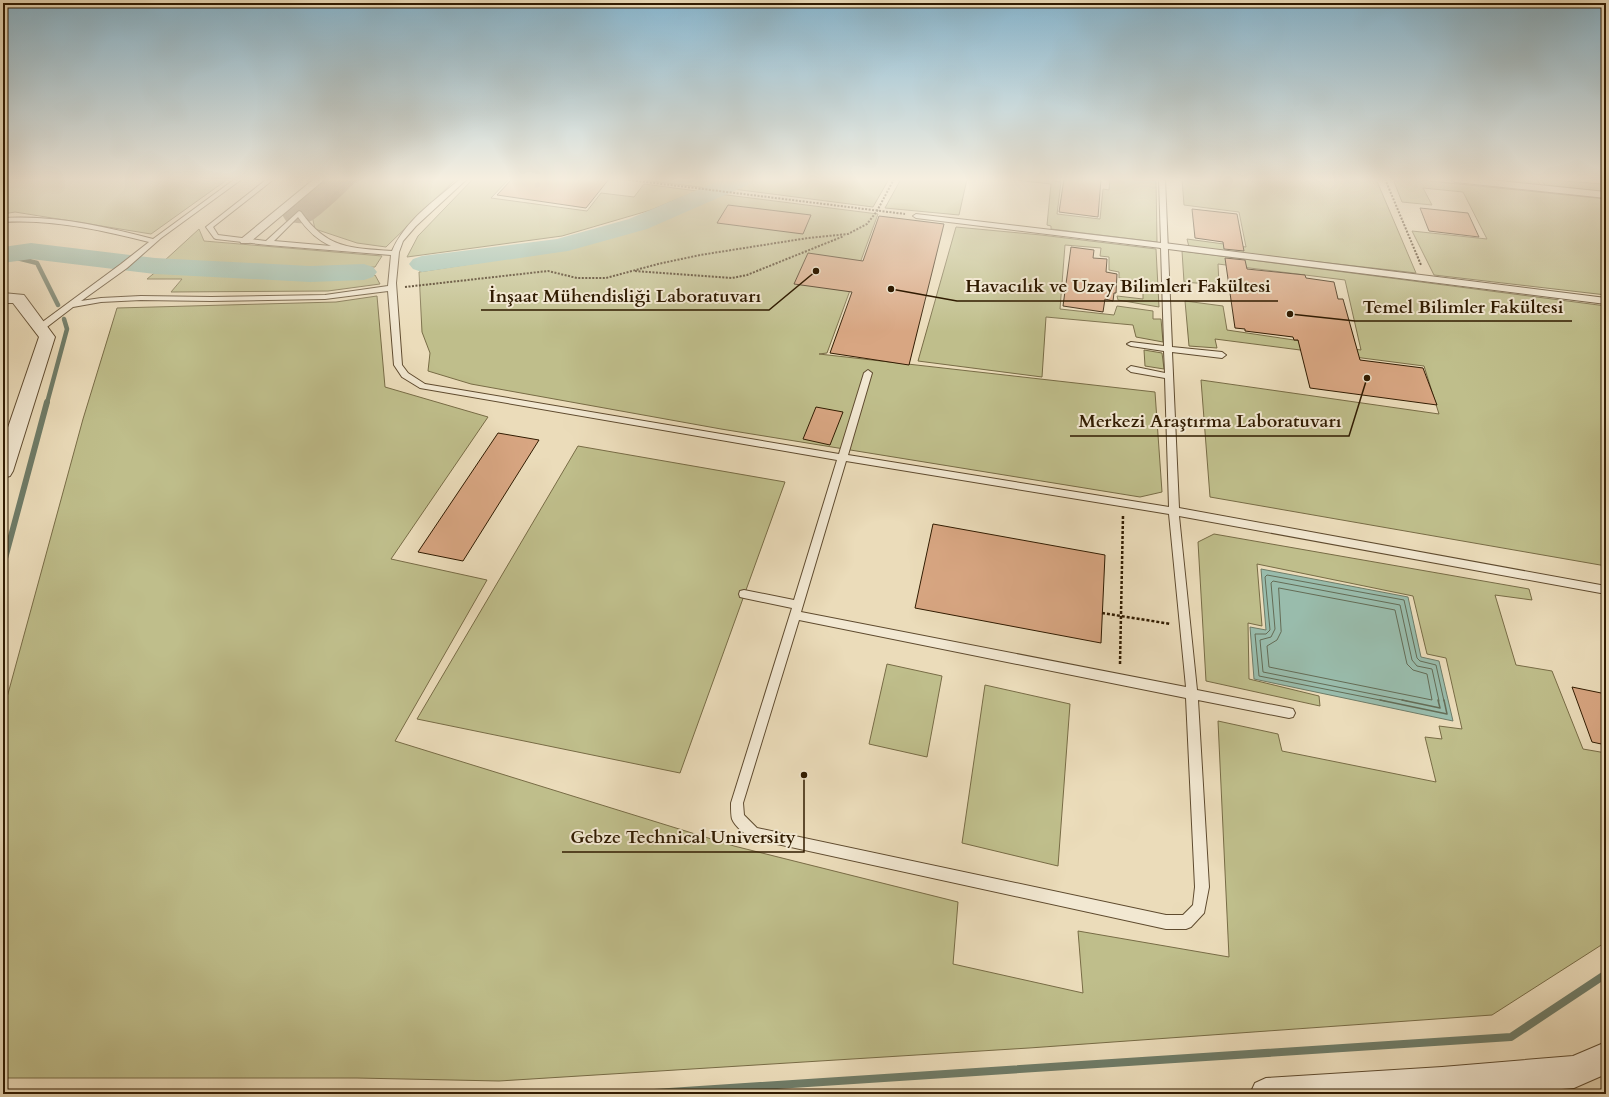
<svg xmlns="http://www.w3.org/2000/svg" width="1609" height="1097" viewBox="0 0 1609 1097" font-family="Cardo,serif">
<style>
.green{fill:#bfbe8b;stroke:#786c46}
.water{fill:#99bcac;stroke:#6f7c68}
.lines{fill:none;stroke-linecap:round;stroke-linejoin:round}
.shore-far1{stroke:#646c56;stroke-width:1}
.shore{stroke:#646c56;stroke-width:1.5}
.stream-far2{stroke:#6f7c68;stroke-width:4.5}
.stream-far1{stroke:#6f7c68;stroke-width:6}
.stream{stroke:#6f7c68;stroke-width:8}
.river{fill:#99bcac;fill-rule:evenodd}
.taxiway{fill:#8e7c5e;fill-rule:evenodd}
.building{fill:#d8a682;stroke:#301b01}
.service-casing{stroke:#5f4b2f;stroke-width:2}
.pedestrian-casing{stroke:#5f4b2f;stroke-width:2}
.minor-casing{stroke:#5f4b2f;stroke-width:2}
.path-far1{stroke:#301b01;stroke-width:2;stroke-dasharray:2 1.5;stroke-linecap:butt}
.path{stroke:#301b01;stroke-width:2.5;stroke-dasharray:3 2;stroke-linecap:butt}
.service{fill:#f2e8d2;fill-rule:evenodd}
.pedestrian{fill:#f2e8d2;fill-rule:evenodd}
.minor{fill:#f2e8d2;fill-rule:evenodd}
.leader{fill:none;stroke:#301b01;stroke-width:1.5}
.callout-dot{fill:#301b01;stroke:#f2e8d2;stroke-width:1.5}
.callout-label{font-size:18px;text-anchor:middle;font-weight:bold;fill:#301b01;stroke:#f2e8d2;stroke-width:4;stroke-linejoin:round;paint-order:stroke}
</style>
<rect width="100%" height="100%" fill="#ebdcba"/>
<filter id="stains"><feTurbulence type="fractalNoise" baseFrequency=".005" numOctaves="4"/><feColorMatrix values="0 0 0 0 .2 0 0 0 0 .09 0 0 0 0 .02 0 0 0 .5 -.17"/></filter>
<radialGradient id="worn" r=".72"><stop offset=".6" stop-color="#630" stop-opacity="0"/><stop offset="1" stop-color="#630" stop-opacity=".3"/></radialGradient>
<g class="green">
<path d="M 3,179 L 228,179 L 151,234 L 15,212 L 3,214 Z"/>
<path d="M 355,179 L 456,179 L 386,247 L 357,243 L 315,229 L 312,216 Z"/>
<path d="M 473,179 L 509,179 L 491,198 L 587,211 L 601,193 L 634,197 L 644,184 L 697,191 L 651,210 L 562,236 L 407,257 L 418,236 Z"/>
<path d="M 645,179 L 726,179 L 707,188 L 644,180 Z"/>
<path d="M 756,179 L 889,179 L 873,207 L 733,189 Z"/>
<path d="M 901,179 L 967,179 L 959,215 L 885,208 Z"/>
<path d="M 1007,179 L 1054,179 L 1054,181 L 1061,182 L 1057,214 L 1100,219 L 1103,189 L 1109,190 L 1110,179 L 1134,179 L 1156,181 L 1157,242 L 1051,229 L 1051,226 L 1047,225 L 1051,184 Z"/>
<path d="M 1182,179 L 1376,179 L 1416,273 L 1189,247 L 1187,239 L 1246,247 L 1239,212 L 1184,205 Z"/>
<path d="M 1393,179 L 1410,179 L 1606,199 L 1606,295 L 1434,275 L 1412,231 L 1487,239 L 1463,192 L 1423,188 L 1432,205 L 1402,202 Z"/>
<path d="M 1474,179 L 1537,179 L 1541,186 Z"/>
<path d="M 1540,179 L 1602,184 L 1599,179 L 1606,179 L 1606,192 L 1545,185 Z"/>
<path d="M 719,194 L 878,214 L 827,353 L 819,354 L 1155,392 L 1162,492 L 1140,497 L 721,429 L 471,384 L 428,371 L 430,353 L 422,332 L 419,272 L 565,249 L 648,224 Z"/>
<path d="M 956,227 L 1041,235 L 1156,249 L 1159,307 L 1118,300 L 1117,296 L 1143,299 L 1143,282 L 1119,278 L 1119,272 L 1109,270 L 1109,257 L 1100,256 L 1101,248 L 1065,245 L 1060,309 L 1114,315 L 1117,306 L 1153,311 L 1153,319 L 1161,319 L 1163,342 L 1136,337 L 1133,325 L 1046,317 L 1042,377 L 918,361 Z"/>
<path d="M 199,229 L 204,241 L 382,256 L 375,267 L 315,270 L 163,262 Z"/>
<path d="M 1182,251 L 1606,306 L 1606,566 L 1210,497 L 1201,380 L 1439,414 L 1424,366 L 1215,339 L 1217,348 L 1189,346 L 1185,301 L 1223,306 L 1227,330 L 1361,350 L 1345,280 L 1218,264 L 1219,285 L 1184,282 Z"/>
<path d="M 158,270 L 338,278 L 375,275 L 380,284 L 328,291 L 171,292 L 182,279 L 147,279 Z"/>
<path d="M 377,296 L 385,387 L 488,417 L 391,559 L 487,580 L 395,741 L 734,846 L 958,902 L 953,964 L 1083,993 L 1078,931 L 1229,957 L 1218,721 L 1278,734 L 1282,751 L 1436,782 L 1425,737 L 1442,739 L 1439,726 L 1462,729 L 1446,658 L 1427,654 L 1413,596 L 1257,564 L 1262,626 L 1248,623 L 1249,679 L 1319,696 L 1320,706 L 1206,681 L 1198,542 L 1214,534 L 1529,589 L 1532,600 L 1495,595 L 1516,665 L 1552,671 L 1583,749 L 1606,753 L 1606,942 L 1492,1015 L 1029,1048 L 499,1081 L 357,1078 L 5,1078 L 3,1075 L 3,712 L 83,419 L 117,308 L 336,302 Z"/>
<path d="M 1144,350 L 1162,353 L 1164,369 L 1145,366 Z"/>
<path d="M 578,446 L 785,482 L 680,773 L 417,719 Z"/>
<path d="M 887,664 L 942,676 L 927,757 L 869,744 Z"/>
<path d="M 985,685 L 1070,704 L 1058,866 L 962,843 Z"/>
</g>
<path class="water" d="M 1261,569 L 1408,597 L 1421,657 L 1439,661 L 1453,721 L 1254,679 L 1250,627 L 1266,630 Z"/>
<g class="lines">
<g class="shore-far1">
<path d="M 1279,588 L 1395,610 L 1407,664 L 1413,670 L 1427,674 L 1432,700 L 1269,667 L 1267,646 L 1277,640 L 1281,632 Z"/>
<path d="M 1385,701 L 1259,676 L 1255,634 L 1266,634 L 1270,630 L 1265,577 L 1267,575 L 1404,600 L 1417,658 L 1420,661 L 1436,665 L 1444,701"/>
<path d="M 1407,701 L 1263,672 L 1260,640 L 1271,637 L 1275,629 L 1271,583 L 1273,581 L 1400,605 L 1412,660 L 1417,666 L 1432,669 L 1439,701"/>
</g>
<g class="shore">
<path d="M 1380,700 L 1447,714 L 1444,700"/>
<path d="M 1402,700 L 1440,708 L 1438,700"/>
</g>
<g class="stream-far2">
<path d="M 5,255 L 37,263 L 58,305"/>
<path d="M 47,403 L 67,329 L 64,319"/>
</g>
<path class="stream-far1" d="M 3,566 L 47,402"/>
<path class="stream" d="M 639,1094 L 1511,1037 L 1606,974"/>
<g class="river">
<path d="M 723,179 L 753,179 L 750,184 L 647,229 L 568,251 L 422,272 L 413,269 L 409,264 L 413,259 L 422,256 L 557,239 L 629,219 Z"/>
<path d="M 31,243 L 155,258 L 310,266 L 364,264 L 373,267 L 377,272 L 373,277 L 364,280 L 310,282 L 155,274 L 31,259 L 3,263 L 3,247 Z"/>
</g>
<path class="taxiway" d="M 319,179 L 357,179 C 352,187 319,217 311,221 C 302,225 295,223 286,221 L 281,213 L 286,205 Z"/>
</g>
<g class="building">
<path d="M 512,179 L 609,179 L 586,208 L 497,195 Z"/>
<path d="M 1064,179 L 1101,179 L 1098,217 L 1059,212 Z"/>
<path d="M 728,205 L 811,215 L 803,234 L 717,223 Z"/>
<path d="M 1420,208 L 1468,213 L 1479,237 L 1429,231 Z"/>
<path d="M 1192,209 L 1237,214 L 1244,251 L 1224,249 L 1223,242 L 1195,238 Z"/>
<path d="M 879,216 L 944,224 L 909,365 L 830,353 L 852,292 L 794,284 L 808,253 L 863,261 Z"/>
<path d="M 1071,247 L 1094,250 L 1093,258 L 1107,259 L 1106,272 L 1117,274 L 1116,293 L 1114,293 L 1113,301 L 1105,299 L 1103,312 L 1063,306 Z"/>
<path d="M 1225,258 L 1245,260 L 1247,269 L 1305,275 L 1306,278 L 1334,282 L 1338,299 L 1343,299 L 1360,360 L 1423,368 L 1437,405 L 1310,388 L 1298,340 L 1294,340 L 1293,337 L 1245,331 L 1245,329 L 1235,328 Z"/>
<path d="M 816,407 L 843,412 L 830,445 L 803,439 Z"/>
<path d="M 498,433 L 539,440 L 463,561 L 418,552 Z"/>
<path d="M 933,524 L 1105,555 L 1101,643 L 915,608 Z"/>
<path d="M 1572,687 L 1606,694 L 1606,745 L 1592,742 Z"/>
</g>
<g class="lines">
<g class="service-casing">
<path id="service" d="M 235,179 L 242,179 L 161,238 L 127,268 L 81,301 L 101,298 L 141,296 L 211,297 L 325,295 L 388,286 L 391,255 L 268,245 L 216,239 L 214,238 L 206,227 L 267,179 L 274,179 L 213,227 L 218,235 L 266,241 L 299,211 L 301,212 C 327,249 350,248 392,251 C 405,220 436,200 460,179 L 467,179 L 416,226 L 403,241 L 399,252 L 396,283 L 402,365 L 408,373 L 425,384 L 839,454 L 864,373 L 868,370 L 872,373 L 848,455 L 1169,507 L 1165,378 L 1131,372 L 1127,369 L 1131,366 L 1165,373 L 1164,351 L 1131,346 L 1127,344 L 1131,342 L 1164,346 L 1161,248 L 916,218 L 913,216 L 916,214 L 1161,243 L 1159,179 L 1165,179 L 1172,347 L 1222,352 L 1226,355 L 1222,358 L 1172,352 L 1179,508 L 1606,586 L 1606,594 L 1179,516 L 1197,690 L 1289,708 L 1293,709 L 1295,713 L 1293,717 L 1289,718 L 1198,700 L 1209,887 L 1204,913 L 1191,927 L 1186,929 L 1166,929 L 754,839 C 747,836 735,827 732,819 C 731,815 731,808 731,803 L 792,608 L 744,598 L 740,597 L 739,594 L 740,591 L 744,590 L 794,600 L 837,460 L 420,388 L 402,377 L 394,365 L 388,291 L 325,299 L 211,301 L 141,300 L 101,302 L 73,307 L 43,330 L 37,330 L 37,326 L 121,264 L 149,242 C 100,230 53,219 3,222 L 3,218 C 55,215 103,226 153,239 ZM 298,217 C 307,230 317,240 331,246 L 274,241 ZM 846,461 L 1169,514 L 1186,687 L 801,612 ZM 799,620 L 1186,698 L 1195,887 L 1193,905 L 1183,915 L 1166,915 L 757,828 L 744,815 L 743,803 Z"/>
</g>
<g class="pedestrian-casing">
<g id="pedestrian">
<path d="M 314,179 L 325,179 L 249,243 L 241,243 L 240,241 L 241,239 Z"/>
<path d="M 1450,179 L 1481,179 L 1606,192 L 1606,198 L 1455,182 Z"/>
<path d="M 1164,243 L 1606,298 L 1606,304 L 1160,248 L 1159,246 L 1160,244 Z"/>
</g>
</g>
<g class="minor-casing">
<g id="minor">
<path d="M 3,293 L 24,295 L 55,337 L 13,471 L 10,476 L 3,478 L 3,442 L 39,337 L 13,303 L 3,303 Z"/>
<path d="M 1606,1042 L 1606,1074 L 1574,1088 L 1500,1094 L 1250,1094 L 1255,1083 L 1266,1078 L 1442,1067 L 1573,1056 Z"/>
</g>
</g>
<g class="path-far1">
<path d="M 622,179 L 905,214"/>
<path d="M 1385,179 L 1421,265"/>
<path d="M 635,271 L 732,278 L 747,275 L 844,236"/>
<path d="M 405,287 L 548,271 L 577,278 L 606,278 L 658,264 L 700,255 L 808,238 L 848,234 L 867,224 L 877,211 L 894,179"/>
</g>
<g class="path">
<path d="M 1102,613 L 1171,624"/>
<path d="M 1120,664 L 1123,515"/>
</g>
<use href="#service" class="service"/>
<use href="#pedestrian" class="pedestrian"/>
<use href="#minor" class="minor"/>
</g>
<linearGradient id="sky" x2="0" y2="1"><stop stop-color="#88b7d0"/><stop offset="0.54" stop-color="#f6efe0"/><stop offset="1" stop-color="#f6efe0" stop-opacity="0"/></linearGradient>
<rect width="1609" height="332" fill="url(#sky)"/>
<path class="leader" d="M891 289L957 301H1278M816 271L769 310H481M1290 314L1355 321H1572M1367 378L1349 436H1070M804 775L804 852H562"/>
<g class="callout-dot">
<circle cx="891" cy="289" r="4"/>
<circle cx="816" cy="271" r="4"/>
<circle cx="1290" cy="314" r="4"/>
<circle cx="1367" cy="378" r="4"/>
<circle cx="804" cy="775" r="4"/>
</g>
<g class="callout-label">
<text x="1118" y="292">Havacılık ve Uzay Bilimleri Fakültesi</text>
<text x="625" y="302">İnşaat Mühendisliği Laboratuvarı</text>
<text x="1463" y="313">Temel Bilimler Fakültesi</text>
<text x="1210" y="427">Merkezi Araştırma Laboratuvarı</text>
<text x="683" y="843">Gebze Technical University</text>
</g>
<rect width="1609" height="1097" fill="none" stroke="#ebdcba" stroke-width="16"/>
<rect x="4" y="4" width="1601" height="1089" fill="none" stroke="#301b01" stroke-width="2"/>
<rect x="8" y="8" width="1593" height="1081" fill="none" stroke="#301b01"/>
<rect width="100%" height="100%" filter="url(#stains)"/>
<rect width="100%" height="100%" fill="url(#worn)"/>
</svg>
